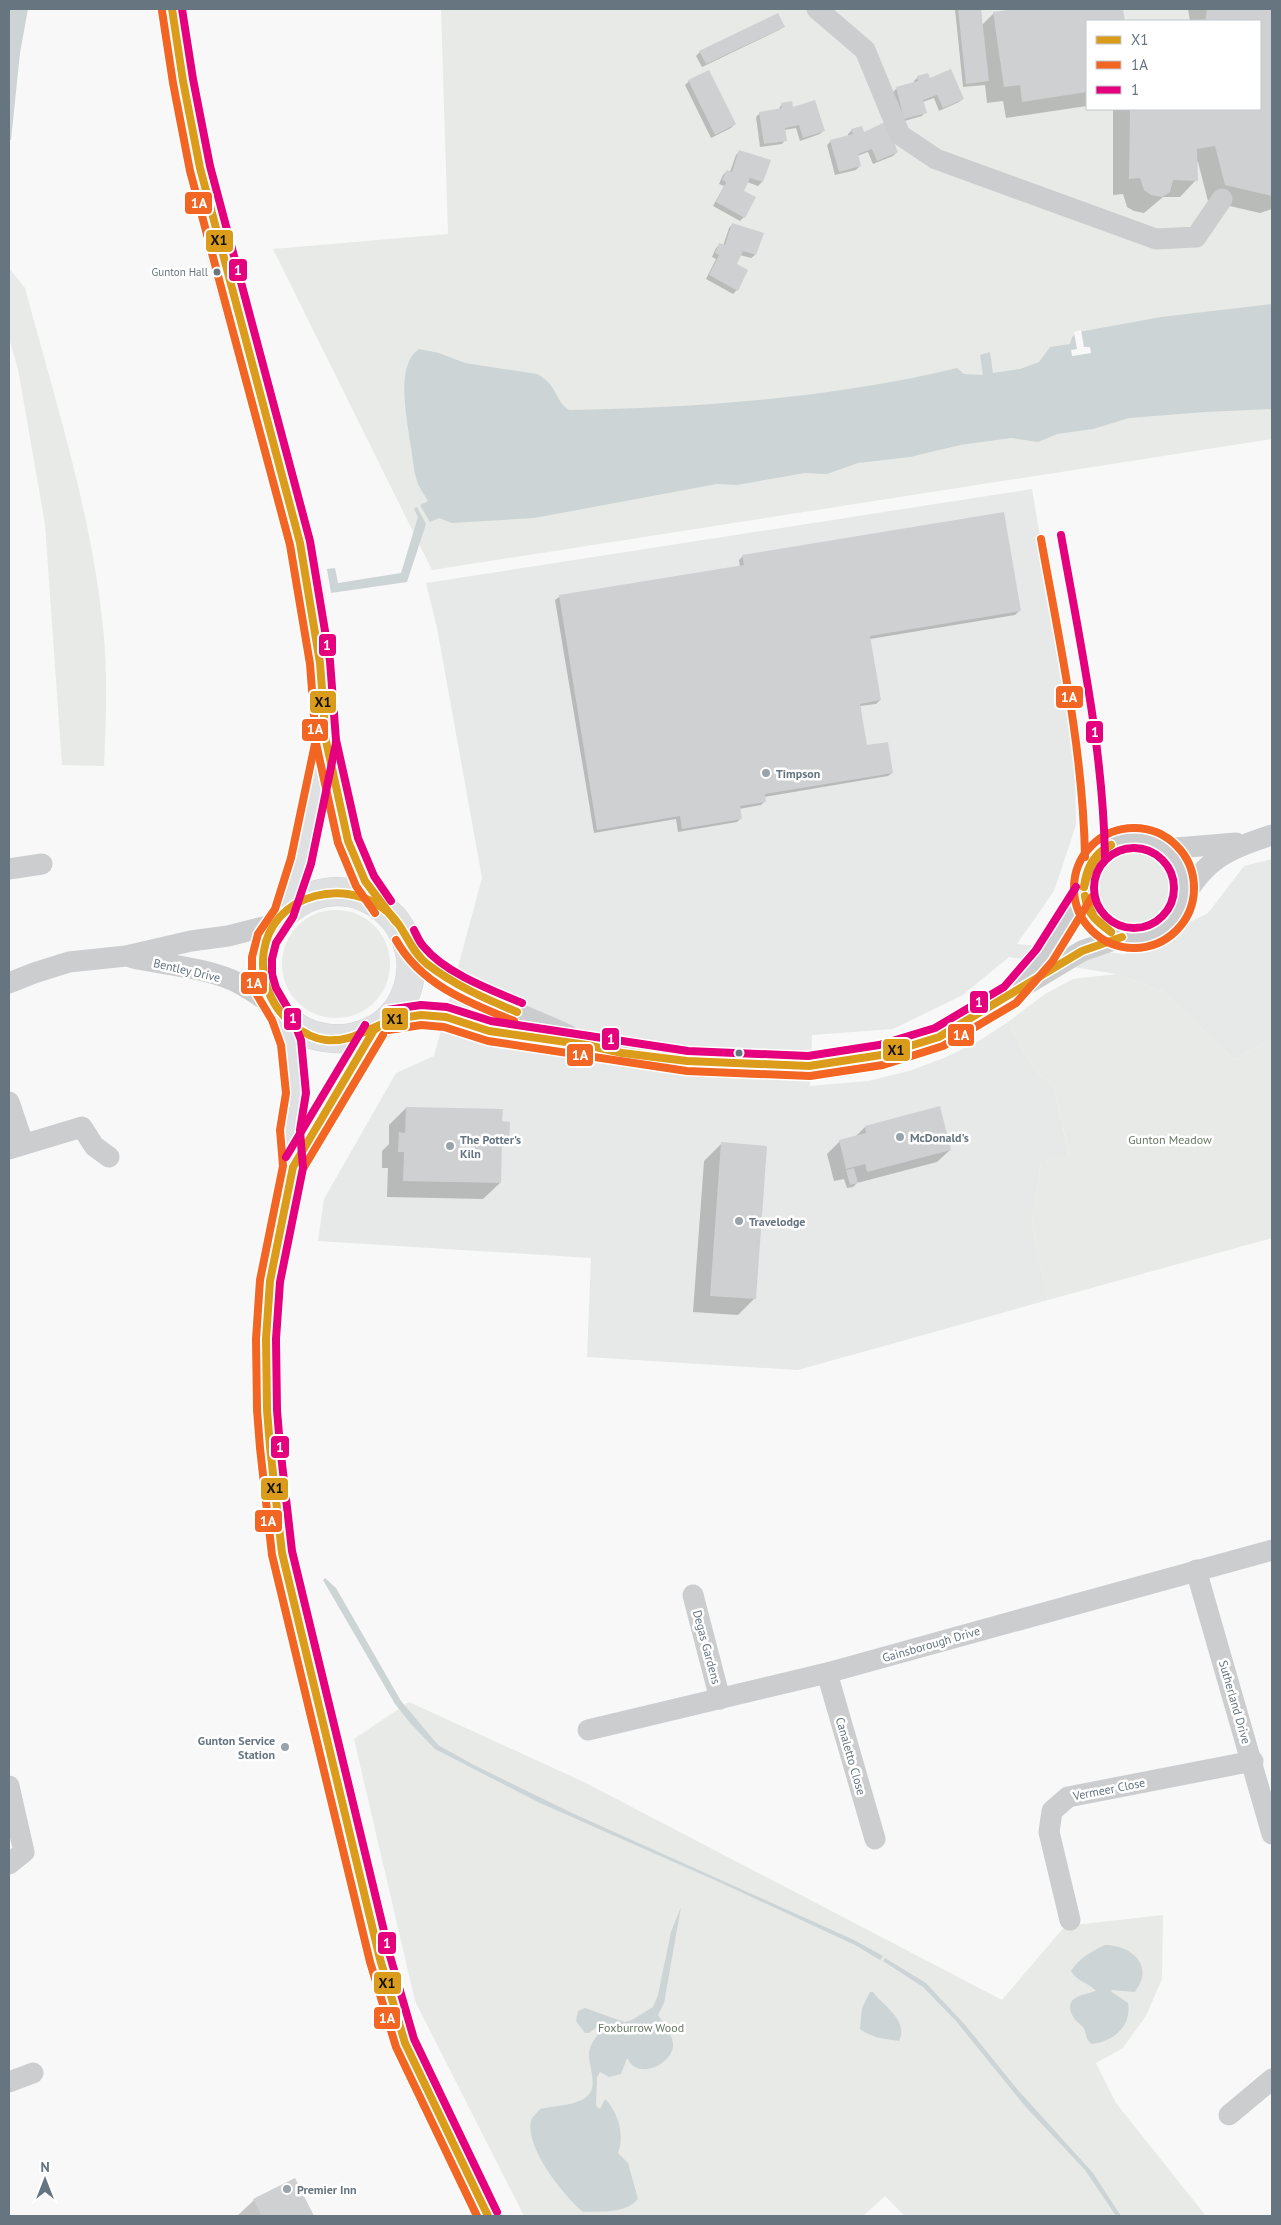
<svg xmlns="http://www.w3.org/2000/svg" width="1281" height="2225" viewBox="0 0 1281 2225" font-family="'PT Sans',sans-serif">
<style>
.built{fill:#e7e8e8}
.green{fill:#e7eae6;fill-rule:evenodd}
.water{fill:#cdd4d6}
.pier{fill:#f8f8f8}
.shadow{fill:#0003}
.building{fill:#cfd0d2}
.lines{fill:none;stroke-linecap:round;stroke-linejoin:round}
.highway-casing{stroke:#d4d5d5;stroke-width:29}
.minor{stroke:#cbcdce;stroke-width:21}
.highway{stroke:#dfe0e1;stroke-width:28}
.bus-1-casing{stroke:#fff;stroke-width:11}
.bus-2-casing{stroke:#fff;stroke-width:11}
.bus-3-casing{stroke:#fff;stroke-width:11}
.bus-1{stroke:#da9c1a;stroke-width:8}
.bus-2{stroke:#f26522;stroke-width:8}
.bus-3{stroke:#e5007d;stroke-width:8}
.bus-dot{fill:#667580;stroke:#fff;stroke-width:2}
.poi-dot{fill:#99a3aa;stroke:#fff;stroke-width:2}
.labels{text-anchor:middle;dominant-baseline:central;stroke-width:5;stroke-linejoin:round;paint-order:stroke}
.bus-label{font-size:11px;fill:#667580;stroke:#fff;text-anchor:end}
.poi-label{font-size:12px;font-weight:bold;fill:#667580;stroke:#fff;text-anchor:start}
.street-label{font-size:12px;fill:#667580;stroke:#fff}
.park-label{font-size:12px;fill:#687865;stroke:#fff}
.line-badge{stroke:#fff;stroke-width:2}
.badge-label{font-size:14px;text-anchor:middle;font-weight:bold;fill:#fff}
.pale-badge-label{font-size:14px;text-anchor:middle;font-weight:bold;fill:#111}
</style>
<rect width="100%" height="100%" fill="#f8f8f8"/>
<path class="built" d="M 1032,489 L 1059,648 L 1075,767 L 1076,825 L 1054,891 L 1017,944 L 1125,954 L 1208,913 L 1244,866 L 1272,859 L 1272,1038 L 1234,1060 L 1164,992 L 1117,974 L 1009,957 L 963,995 L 893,1029 L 812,1035 L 810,1086 L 868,1081 L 909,1071 L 944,1058 L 977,1042 L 1008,1022 L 1029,1061 L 1040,1075 L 1054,1088 L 1069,1155 L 1041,1162 L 1032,1225 L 1048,1300 L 798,1370 L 587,1357 L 591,1258 L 318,1241 L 324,1199 L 396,1073 L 434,1056 L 482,878 L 437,628 L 426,583 Z"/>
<g class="green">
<path d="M 441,9 L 1272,9 L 1272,439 L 432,570 L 273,249 L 448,234 ZM 1087,21 L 1260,21 L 1260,109 L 1087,109 Z"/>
<path d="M 9,268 L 25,288 C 55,400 91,511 103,627 C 108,673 106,720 104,766 L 62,765 L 45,524 L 18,369 L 9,338 Z"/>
<circle cx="1132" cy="887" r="37"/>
<circle cx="336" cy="964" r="54"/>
<path d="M 1117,974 L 1164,992 L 1234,1060 L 1272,1038 L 1272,1238 L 1048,1300 L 1032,1225 L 1041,1162 L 1069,1154 L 1054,1088 L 1040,1075 L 1029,1061 L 1008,1022 L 1045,994 L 1073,979 Z"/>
<path d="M 409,1702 L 584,1782 L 1002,2000 L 1065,1926 L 1163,1915 L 1162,1979 L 1146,2016 L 1123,2048 L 1096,2063 L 1116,2103 L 1206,2216 L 905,2216 L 885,2196 L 863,2216 L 524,2216 L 415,2001 L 354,1739 Z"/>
</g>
<g class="water">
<path d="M 9,9 L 28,9 L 20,53 L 11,140 L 9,140 Z"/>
<path d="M 1272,304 L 1272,409 L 1205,412 L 1129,418 L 1093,429 L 1057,434 L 1038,442 L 1011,438 L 960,445 L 910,457 L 858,463 L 827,474 L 805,473 L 737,485 L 717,484 L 534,518 L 452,523 L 439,518 L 430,522 L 420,505 L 428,501 C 425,496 421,490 418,484 C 413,471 413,456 410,442 C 407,417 395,365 419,349 L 439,353 L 465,363 L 537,374 C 558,385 554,400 569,410 C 695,408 834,398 957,368 L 964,374 L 983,375 L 980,355 L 990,352 L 993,373 L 1020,369 L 1039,362 L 1050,347 L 1070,344 L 1072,337 L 1079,332 L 1161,317 Z"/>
<path d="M 417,507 L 426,524 L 407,582 L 331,593 L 327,569 L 335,568 L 338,583 L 401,573 L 418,517 L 414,509 Z"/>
<path d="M 325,1578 L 336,1588 L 401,1701 L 438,1745 L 474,1765 L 572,1813 L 854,1940 L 883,1956 L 880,1960 L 855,1945 L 717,1881 L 540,1803 L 435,1749 L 411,1724 L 395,1704 L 323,1580 Z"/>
<path d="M 681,1907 L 664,2003 L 658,2015 C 663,2024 672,2033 673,2044 C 674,2060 649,2075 635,2067 C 631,2065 629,2061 627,2058 L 621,2074 L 609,2077 L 600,2072 L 597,2077 L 596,2106 L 600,2109 L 605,2099 C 618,2112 625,2135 618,2153 L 628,2163 L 638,2199 C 626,2214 600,2211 583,2212 C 564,2196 525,2148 531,2121 C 532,2117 538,2112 540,2109 C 553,2106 567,2106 579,2101 C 603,2092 588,2069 589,2053 C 590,2044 596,2037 601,2030 L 597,2027 L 589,2033 L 585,2033 L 576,2021 L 578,2011 L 585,2008 L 624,2022 L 632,2020 L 653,2007 L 658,1995 L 671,1932 Z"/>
<path d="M 1105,1945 C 1123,1945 1146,1956 1142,1978 C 1141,1983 1137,1988 1135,1992 L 1111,1990 L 1112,1992 L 1128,2003 C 1132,2026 1114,2041 1092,2044 C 1085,2040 1087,2033 1083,2027 C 1080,2024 1076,2021 1074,2018 C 1061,1997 1083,1995 1096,1991 C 1088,1982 1077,1982 1071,1971 C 1078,1959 1092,1951 1105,1945 Z"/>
<path d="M 885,1958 L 926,1983 L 966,2026 L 1017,2089 L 1093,2173 L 1121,2216 L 1116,2216 L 1085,2170 L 1024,2105 L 956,2021 L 923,1987 L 883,1961 Z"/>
<path d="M 870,1992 L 873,1992 C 884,2007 909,2020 899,2041 C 885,2039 872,2038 860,2029 L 862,2008 Z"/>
</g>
<path class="pier" d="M 1081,330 L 1084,347 L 1090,347 L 1091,353 L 1072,356 L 1071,350 L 1077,349 L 1074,332 Z"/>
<g class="shadow">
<path d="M 955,9 L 980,9 L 982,25 L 994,13 L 1025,9 L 1122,9 L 1124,21 L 1087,21 L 1087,106 L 1006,118 L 1003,101 L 987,103 L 985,85 L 963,87 Z"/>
<path d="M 1188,9 L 1272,9 L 1272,209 L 1260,213 L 1208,201 L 1198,162 L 1196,162 L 1196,180 L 1180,197 L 1163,197 L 1144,213 L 1134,211 L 1127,207 L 1123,194 L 1113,195 L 1113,109 L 1260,109 L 1260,21 L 1190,21 Z"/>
<path d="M 783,27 L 779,30 L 702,67 L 696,56 L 700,52 Z"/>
<path d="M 918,77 L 929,80 L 963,99 L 959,102 L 939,111 L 934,98 L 923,102 L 925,112 L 922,116 L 901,122 L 893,92 L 897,88 L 914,83 L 914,81 Z"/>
<path d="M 689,81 L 735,124 L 731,128 L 711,138 L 685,85 Z"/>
<path d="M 782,104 L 793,108 L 824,130 L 820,134 L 800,141 L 796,128 L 784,130 L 785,140 L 782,144 L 760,147 L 756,117 L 760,113 L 778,110 Z"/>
<path d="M 852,130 L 863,133 L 897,152 L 893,156 L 873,164 L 868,152 L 857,156 L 860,166 L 856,170 L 835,175 L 827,145 L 831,141 L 849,137 L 848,134 Z"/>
<path d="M 740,151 L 769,161 L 762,182 L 758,186 L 747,182 L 742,192 L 744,217 L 740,221 L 713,206 L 724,186 L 719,184 L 723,175 L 727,171 L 730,172 L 736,155 Z"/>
<path d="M 733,224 L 762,234 L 755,255 L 751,258 L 740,255 L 735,265 L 737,290 L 733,294 L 706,279 L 716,259 L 712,257 L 716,248 L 720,244 L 723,246 L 729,228 Z"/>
<path d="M 743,556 L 1019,611 L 1015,615 L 870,639 L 880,700 L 876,704 L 860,706 L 866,747 L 892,773 L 888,776 L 764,797 L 765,801 L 761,805 L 739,809 L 740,819 L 737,822 L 678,832 L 676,819 L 594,833 L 555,600 L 559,597 L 740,567 L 739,560 Z"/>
<path d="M 406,1108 L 501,1122 L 508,1141 L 501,1148 L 500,1183 L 483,1199 L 387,1197 L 388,1168 L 382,1168 L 382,1151 L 389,1144 L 389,1125 Z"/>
<path d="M 865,1127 L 950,1150 L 937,1162 L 857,1183 L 853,1187 L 847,1188 L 844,1179 L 834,1181 L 827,1154 L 839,1142 L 854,1138 Z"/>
<path d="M 721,1144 L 755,1298 L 738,1315 L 693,1312 L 704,1161 Z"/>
<path d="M 294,2180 L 312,2216 L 237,2216 L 254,2200 Z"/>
</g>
<g class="building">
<path d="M 958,9 L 981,9 L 989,81 L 966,84 Z"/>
<path d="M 1016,9 L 1123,9 L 1125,21 L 1087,21 L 1087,92 L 1022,102 L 1020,85 L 1004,87 L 993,12 Z"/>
<path d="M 1207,9 L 1272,9 L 1272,196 L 1225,185 L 1215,146 L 1197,149 L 1198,181 L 1173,180 L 1170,192 L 1162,197 L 1151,195 L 1144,190 L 1140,178 L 1129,179 L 1130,109 L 1260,109 L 1260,21 L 1205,21 Z"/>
<path d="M 778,13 L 785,27 L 706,64 L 699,51 Z"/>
<path d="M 951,69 L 964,99 L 943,108 L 937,95 L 923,100 L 927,113 L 904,119 L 896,87 L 918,81 L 917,76 L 928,73 L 930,78 Z"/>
<path d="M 709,70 L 736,124 L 715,135 L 688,80 Z"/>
<path d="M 815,100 L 825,131 L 803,138 L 799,125 L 785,128 L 787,141 L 764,144 L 759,112 L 782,108 L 781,103 L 792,101 L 793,107 Z"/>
<path d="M 885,122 L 898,152 L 877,161 L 872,149 L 858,154 L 861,166 L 839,172 L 830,140 L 853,134 L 851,129 L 862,126 L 864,132 Z"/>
<path d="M 739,150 L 771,160 L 763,182 L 750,178 L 744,191 L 756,197 L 745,218 L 716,202 L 726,182 L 722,180 L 727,170 L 732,172 Z"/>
<path d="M 732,223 L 764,233 L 756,255 L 743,251 L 737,264 L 748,270 L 738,291 L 709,275 L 719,255 L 715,253 L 719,243 L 725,245 Z"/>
<path d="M 1004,512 L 1021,611 L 870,636 L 881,700 L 860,704 L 867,745 L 888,742 L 893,773 L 765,794 L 766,802 L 740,806 L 742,819 L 682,829 L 680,816 L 597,830 L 559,595 L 744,565 L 742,555 Z"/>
<path d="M 940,1106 L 951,1150 L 867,1172 L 865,1164 L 846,1169 L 839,1140 L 866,1133 L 865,1126 Z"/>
<path d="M 406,1107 L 503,1109 L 502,1121 L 510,1122 L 509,1141 L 502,1141 L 501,1183 L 403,1181 L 404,1152 L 398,1152 L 399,1132 L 405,1133 Z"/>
<path d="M 721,1142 L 767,1146 L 756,1299 L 710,1296 Z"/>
<path d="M 854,1168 L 858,1183 L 850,1185 L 846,1170 Z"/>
<path d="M 295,2178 L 314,2216 L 262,2216 L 253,2199 Z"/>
</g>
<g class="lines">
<g class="highway-casing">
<g id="highway">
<path d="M 172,9 C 180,62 188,115 200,167 C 228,293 269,415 299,540 C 309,578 315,624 320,664 C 323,689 323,715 326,741 C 330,772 339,806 347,837 C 353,860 367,885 381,905 C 385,911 391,915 395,920 C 405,933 411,951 411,966 C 410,1034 332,1061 284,1018 C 273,1008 267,995 264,982 C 252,930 300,883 351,893 C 363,895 372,901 383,907"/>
<path d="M 284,913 L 301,861 L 324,750"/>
<path d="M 281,1016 L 291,1043 L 295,1075 L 296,1093 L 290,1130 L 293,1167 L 270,1281 L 266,1339 L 267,1410 L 282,1553 L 380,1959 L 405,2043 L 488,2216"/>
<path d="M 293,1167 L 374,1030"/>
</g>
</g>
<g class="minor">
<path d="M 817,9 L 865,50 L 900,135 L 936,159 L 1156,239 L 1196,237 L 1222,199"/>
<circle cx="1134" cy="888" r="50"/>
<path d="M 1164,849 L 1236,843"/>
<path d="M 9,869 L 42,864"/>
<path d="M 1182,901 C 1205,859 1228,849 1272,835"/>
<path d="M 407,940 C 436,984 520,1013 568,1035"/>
<path d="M 133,958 C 166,965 200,967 232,980 C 246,986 259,996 272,1004"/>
<path d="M 1021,982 L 1044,956 L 1084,892"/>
<path d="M 9,983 L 34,973 L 69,962 L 126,956 L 191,941 L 228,936 L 275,924"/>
<path d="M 388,1020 L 421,1015 L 446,1017 L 489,1031 L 587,1045 L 622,1053 L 687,1061 L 809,1066 L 881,1055 L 939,1037 L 1082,951 L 1122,937"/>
<path d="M 9,1102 L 23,1143"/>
<path d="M 9,1149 L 82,1127 L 94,1146 L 109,1157"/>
<path d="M 1196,1570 L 1272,1834"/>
<path d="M 693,1595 L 720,1699"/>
<path d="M 827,1673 L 875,1839"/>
<path d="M 588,1730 L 827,1673 L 1272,1550"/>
<path d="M 9,1786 L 24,1852 L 9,1864"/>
<path d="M 1070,1920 L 1049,1832 L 1052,1811 L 1068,1797 L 1253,1761"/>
<path d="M 9,2082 L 33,2073"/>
<path d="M 1229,2115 L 1272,2079"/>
</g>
<use href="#highway" class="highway"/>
<g class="bus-1-casing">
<g id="bus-1">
<path d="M 172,9 L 183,81 L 200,168 L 300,543 L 320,663 L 326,741 L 348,841 L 365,881 L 396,922"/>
<path d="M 1084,887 C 1086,869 1094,853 1111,845"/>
<path d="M 1084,887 C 1089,868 1095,856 1111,845"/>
<path d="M 1085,896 L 1094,917 L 1111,932"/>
<path d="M 1085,896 C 1087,914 1097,922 1111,932"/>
<path d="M 401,1018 C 374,1023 355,1043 326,1040 C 314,1039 302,1032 292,1024 C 247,986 254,912 315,896 C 346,888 381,898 399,925 C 408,938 414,954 427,964 C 454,985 486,999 517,1012"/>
<path d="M 488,2216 L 405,2043 L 380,1959 L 282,1553 L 270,1447 L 267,1410 L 266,1339 L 270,1281 L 293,1167 L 374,1030 L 388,1020 L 421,1015 L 446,1017 L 489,1031 L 587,1045 L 622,1053 L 687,1061 L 809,1066 L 881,1055 L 939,1037 L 1082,951 L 1122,937"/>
</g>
</g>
<g class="bus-2-casing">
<g id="bus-2">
<path d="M 162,11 L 173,83 L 190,171 L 290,545 L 310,664 L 316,743 L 338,843 L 356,886 L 375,913"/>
<path d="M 1041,539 C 1060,645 1083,749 1085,857"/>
<path d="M 316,739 L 291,858 L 275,909 L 258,934 L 252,957 L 252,976 L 257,995 L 272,1020 L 281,1045 L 286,1093 L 280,1130 L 283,1166 L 260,1280 L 256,1339 L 257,1410 L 260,1448 L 272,1555 L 370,1962 L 396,2047 L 477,2216"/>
<circle cx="1134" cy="888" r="60"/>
<path d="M 396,940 C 421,985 469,1003 514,1021"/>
<path d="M 389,1030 L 421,1025 L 444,1027 L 488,1041 L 687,1071 L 810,1076 L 883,1065 L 943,1046 L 1016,1003 L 1052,962 L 1092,897"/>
<path d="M 304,1167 L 383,1035"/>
</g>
</g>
<g class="bus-3-casing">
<g id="bus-3">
<path d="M 182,9 L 193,79 L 210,166 L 310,541 L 330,661 L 336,740 L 358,838 L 374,876 L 391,901"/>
<path d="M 1061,535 C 1080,642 1103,748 1105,857"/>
<path d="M 336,743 L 311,864 L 293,917 L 276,943 L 272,959 L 272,974 L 276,988 L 290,1012 L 301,1040 L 306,1093 L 300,1130 L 303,1168 L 280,1282 L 276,1339 L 277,1410 L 280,1446 L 292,1551 L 390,1956 L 414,2039 L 497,2212"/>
<circle cx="1134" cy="888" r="40"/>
<path d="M 414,930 C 417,936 419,942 424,947 C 445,973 491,990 522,1003"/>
<path d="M 387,1010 L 421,1005 L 447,1007 L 491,1021 L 688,1051 L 808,1056 L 879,1045 L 935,1028 L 1004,987 L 1036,950 L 1076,887"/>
<path d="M 286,1157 L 365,1025"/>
</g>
</g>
<use href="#bus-1" class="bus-1"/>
<use href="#bus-2" class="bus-2"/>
<use href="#bus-3" class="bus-3"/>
</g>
<g class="bus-dot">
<circle cx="217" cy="272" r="4.5"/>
<circle cx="739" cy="1053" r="4.5"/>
</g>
<g class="poi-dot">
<circle cx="766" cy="773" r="5"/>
<circle cx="900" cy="1137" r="5"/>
<circle cx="450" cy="1146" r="5"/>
<circle cx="739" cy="1221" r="5"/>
<circle cx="285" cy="1747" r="5"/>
<circle cx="287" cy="2189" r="5"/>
</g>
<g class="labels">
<g class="bus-label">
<text x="208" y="272">Gunton Hall</text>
</g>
<g class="poi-label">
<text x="776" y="773">Timpson</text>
<text x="910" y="1137">McDonald's</text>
<text x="460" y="1139">The Potter's<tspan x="460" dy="14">Kiln</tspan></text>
<text x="749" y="1221">Travelodge</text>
<text x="275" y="1740" text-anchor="end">Gunton Service<tspan x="275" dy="14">Station</tspan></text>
<text x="297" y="2189">Premier Inn</text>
</g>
<g class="street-label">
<text transform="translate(187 970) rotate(13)">Bentley Drive</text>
<text transform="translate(931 1644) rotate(-16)">Gainsborough Drive</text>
<text transform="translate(707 1647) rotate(75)">Degas Gardens</text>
<text transform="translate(1235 1702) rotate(74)">Sutherland Drive</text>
<text transform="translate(851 1756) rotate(74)">Canaletto Close</text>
<text transform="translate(1109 1789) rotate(-11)">Vermeer Close</text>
</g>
<g class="park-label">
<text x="1170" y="1139">Gunton Meadow</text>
<text x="641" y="2027">Foxburrow Wood</text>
</g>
</g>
<g class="line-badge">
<rect x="184" y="191" width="29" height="24" rx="5" fill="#f26522"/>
<rect x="205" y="229" width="29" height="24" rx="5" fill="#da9c1a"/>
<rect x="228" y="258" width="20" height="24" rx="5" fill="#e5007d"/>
<rect x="318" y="633" width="19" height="24" rx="5" fill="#e5007d"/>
<rect x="1055" y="685" width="29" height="24" rx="5" fill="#f26522"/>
<rect x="309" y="690" width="28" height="24" rx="5" fill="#da9c1a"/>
<rect x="301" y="718" width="28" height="24" rx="5" fill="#f26522"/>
<rect x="1085" y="720" width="19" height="24" rx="5" fill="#e5007d"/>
<rect x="240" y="971" width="28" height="24" rx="5" fill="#f26522"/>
<rect x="969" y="990" width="20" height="24" rx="5" fill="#e5007d"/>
<rect x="283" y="1007" width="19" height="24" rx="5" fill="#e5007d"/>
<rect x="381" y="1007" width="28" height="24" rx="5" fill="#da9c1a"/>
<rect x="947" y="1023" width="28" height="24" rx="5" fill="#f26522"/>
<rect x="601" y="1027" width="19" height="24" rx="5" fill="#e5007d"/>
<rect x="882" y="1038" width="29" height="24" rx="5" fill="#da9c1a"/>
<rect x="566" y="1043" width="28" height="24" rx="5" fill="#f26522"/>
<rect x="270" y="1435" width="20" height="24" rx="5" fill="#e5007d"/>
<rect x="260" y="1477" width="29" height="24" rx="5" fill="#da9c1a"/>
<rect x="254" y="1509" width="29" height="24" rx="5" fill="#f26522"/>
<rect x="377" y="1931" width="20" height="24" rx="5" fill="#e5007d"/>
<rect x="373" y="1971" width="29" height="24" rx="5" fill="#da9c1a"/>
<rect x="373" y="2006" width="28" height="24" rx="5" fill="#f26522"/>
</g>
<g class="badge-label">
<text x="199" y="208">1A</text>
<text x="238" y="275">1</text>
<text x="327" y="650">1</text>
<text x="1069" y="702">1A</text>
<text x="315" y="734">1A</text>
<text x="1095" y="737">1</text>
<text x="254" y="988">1A</text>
<text x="979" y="1007">1</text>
<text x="293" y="1023">1</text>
<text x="961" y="1040">1A</text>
<text x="611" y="1044">1</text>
<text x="580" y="1060">1A</text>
<text x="280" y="1452">1</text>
<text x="268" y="1526">1A</text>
<text x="387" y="1948">1</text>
<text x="387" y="2023">1A</text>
</g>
<g class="pale-badge-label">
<text x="219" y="245">X1</text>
<text x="323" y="707">X1</text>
<text x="395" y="1024">X1</text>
<text x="896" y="1055">X1</text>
<text x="275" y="1493">X1</text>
<text x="387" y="1988">X1</text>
</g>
<rect width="1281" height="2225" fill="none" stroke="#667580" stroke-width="20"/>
<rect x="1086" y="20" width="175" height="90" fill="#ffffff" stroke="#c2c8cc"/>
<rect x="1096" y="36" width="25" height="8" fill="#da9c1a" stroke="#c2c8cc"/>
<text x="1131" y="45" font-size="15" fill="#667580">X1</text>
<rect x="1096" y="61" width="25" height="8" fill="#f26522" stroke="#c2c8cc"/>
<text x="1131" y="70" font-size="15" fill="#667580">1A</text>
<rect x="1096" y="86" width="25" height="8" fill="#e5007d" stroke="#c2c8cc"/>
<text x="1131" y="95" font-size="15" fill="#667580">1</text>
<g transform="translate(45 2180)" stroke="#ffffff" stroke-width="4" paint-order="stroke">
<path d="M0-4L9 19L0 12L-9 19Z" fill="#667580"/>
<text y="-8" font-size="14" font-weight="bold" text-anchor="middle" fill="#667580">N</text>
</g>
</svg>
